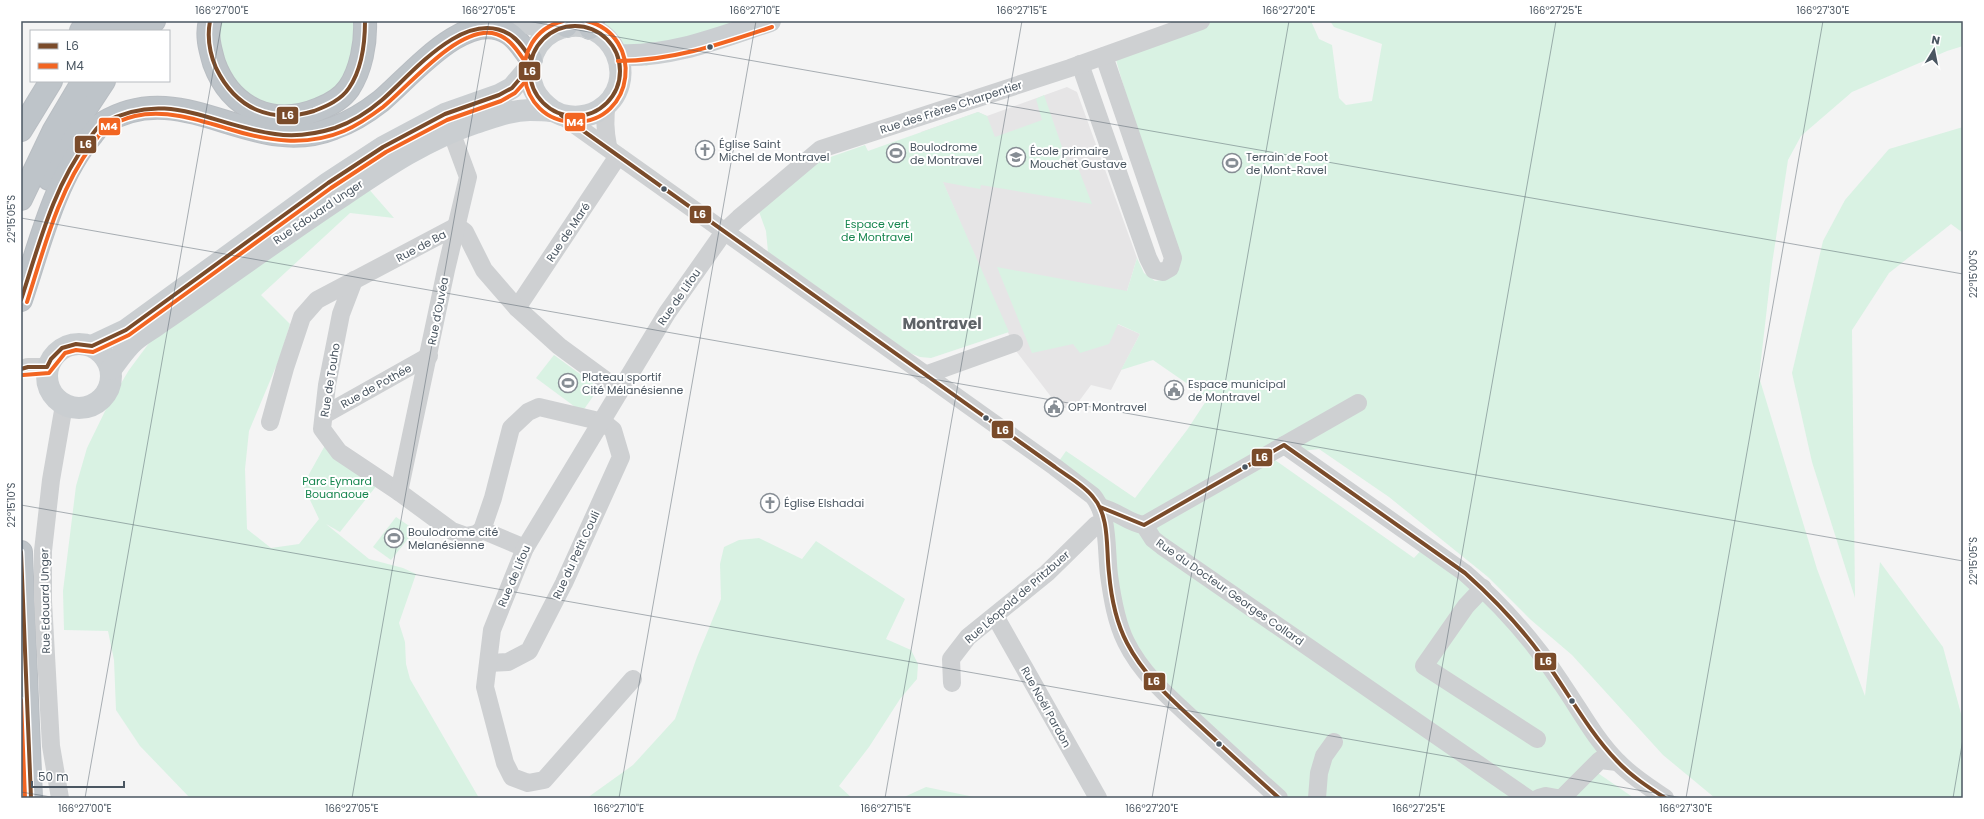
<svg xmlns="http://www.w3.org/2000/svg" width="1984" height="819" viewBox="0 0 1984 819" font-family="Poppins,sans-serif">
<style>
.education{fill:#e6e5e6}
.green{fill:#d9f2e3}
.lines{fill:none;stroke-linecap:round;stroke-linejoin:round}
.highway-casing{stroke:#b9bec3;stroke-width:24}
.minor{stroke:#ced0d2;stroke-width:18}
.major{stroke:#caced1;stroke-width:22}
.highway{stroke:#bec4c9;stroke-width:22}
.bus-1-casing{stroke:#fff;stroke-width:7}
.bus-2-casing{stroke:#fff;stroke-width:7}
.bus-1{stroke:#7a4b2a;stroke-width:4}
.bus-2{stroke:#f26522;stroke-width:4}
.ticks{fill:none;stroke:#4a5661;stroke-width:1;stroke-opacity:0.45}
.bus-dot{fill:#4a5661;stroke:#fff;stroke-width:1.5}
.labels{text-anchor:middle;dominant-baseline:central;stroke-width:4;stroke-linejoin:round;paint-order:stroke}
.street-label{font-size:11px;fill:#4a5661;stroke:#fff}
.poi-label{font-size:11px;fill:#4a5661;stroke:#fff;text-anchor:start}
.park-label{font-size:11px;fill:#17864f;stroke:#fff}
.district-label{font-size:15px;font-weight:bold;fill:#5f6368;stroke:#fff}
.line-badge{stroke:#fff;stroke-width:1.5}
.badge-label{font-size:11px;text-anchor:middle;font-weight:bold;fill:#fff}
.neatline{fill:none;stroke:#4a5661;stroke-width:1.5}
.ticks-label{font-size:10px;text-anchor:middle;fill:#4a5661}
</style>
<rect width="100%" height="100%" fill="#f4f4f4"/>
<path class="education" d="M 1067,87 L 1077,92 L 1137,258 L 1117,324 L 1140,334 L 1111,390 L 1091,385 L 1071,412 L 1052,398 L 1016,351 L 921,132 L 978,112 L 987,116 Z"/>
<g class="green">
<path d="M 210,21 L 365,21 L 355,77 L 306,114 L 230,92 Z"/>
<path d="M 590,21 L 784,21 L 646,66 L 601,22 Z"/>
<path d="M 1201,21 L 1311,21 L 1319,39 L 1332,45 L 1339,98 L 1346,105 L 1372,101 L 1382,44 L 1334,27 L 1330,21 L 1963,21 L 1963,46 L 1947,51 L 1852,92 L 1801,136 L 1788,160 L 1772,264 L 1759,377 L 1817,569 L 1865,696 L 1880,562 L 1943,647 L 1963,721 L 1963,798 L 1715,798 L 1663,755 L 1572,655 L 1531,620 L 1488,577 L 1389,497 L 1319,449 L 1268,455 L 1414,558 L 1425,546 L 1465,573 L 1603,745 L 1592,769 L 1634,798 L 1279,798 L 1127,643 L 1103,515 L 1055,467 L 1066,451 L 1135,498 L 1187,430 L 1208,398 L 1153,360 L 1121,370 L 1140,334 L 1118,324 L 1109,344 L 1080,353 L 1073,344 L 1032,353 L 997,267 L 1127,291 L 1137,258 L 1144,273 L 1155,281 L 1167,279 L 1177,272 L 1114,53 Z"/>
<path d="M 1044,95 L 1069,167 L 1077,165 L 1092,204 L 981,185 L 980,189 L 943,182 L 1009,332 L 931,358 L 920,357 L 910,353 L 768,252 L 766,231 L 758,209 L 819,161 L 865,145 L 868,151 L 978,112 L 987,116 L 995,137 L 1042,120 L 1036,99 Z"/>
<path d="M 1963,127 L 1963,233 L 1951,224 L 1889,273 L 1852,330 L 1855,598 L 1812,462 L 1792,373 L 1823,241 L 1845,200 L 1889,149 Z"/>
<path d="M 367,187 L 394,218 L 350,213 L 261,295 L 290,324 L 280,357 L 249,431 L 245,469 L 247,529 L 271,548 L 299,544 L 319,519 L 303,485 L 328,440 L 381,480 L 340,532 L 326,524 L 369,559 L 403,568 L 416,574 L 399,623 L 405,642 L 406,664 L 410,679 L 479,798 L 190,798 L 140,746 L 116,710 L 114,660 L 108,631 L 64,630 L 63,591 L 76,486 L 87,448 L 108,405 L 129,370 L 155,335 Z"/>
<path d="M 554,355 L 599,388 L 582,412 L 536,378 Z"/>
<path d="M 396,517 L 415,530 L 391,560 L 373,547 Z"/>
<path d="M 759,538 L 802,559 L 816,541 L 905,599 L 886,639 L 911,650 L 918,664 L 917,679 L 900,699 L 869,747 L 839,786 L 852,798 L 587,798 L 633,765 L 675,719 L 697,657 L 721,599 L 720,564 L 724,547 L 739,540 Z"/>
<path d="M 926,787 L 979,798 L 902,798 Z"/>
</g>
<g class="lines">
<g class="highway-casing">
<g id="highway">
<path d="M 210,21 C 206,35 210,49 214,63 C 231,109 273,128 319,109 C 330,105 342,98 349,88 C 361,70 366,43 365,21"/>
<path d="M 566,26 L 569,21"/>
<path d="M 590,28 L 593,21"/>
<path d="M 81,31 L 87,21"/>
<path d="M 100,31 L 107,21"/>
<path d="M 120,31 L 129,21"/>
<path d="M 145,31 L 154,21"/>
<path d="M 21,130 L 51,81"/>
<path d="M 49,179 L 66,139 L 104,81"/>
<path d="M 21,199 L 54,130 L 83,81"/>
<path d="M 21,300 C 39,247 55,178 92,135 C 95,131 99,125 103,123 C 184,74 252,161 334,128 C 351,122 367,112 381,101 C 409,78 467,6 508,33 C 518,39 524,50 531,59"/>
<path d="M 21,552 L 31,798"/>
</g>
</g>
<g class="minor">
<path d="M 1080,64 L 1148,258 L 1154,270 L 1163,272 L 1170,268 L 1173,258 L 1104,56"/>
<path d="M 607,104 C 604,119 605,131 608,146"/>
<path d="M 561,115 L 1055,467 L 1093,496 C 1109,515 1106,551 1109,575 C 1112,597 1116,622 1126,642 C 1142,675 1172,700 1198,724 C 1225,749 1252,774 1279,798"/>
<path d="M 354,280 L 341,314 L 327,385 L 322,429 L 339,452 L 399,492 L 452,531 L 466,536 L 476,534 L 482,530 L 525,548"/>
<path d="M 517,308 L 618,156"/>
<path d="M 21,369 L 28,367 L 47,367"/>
<path d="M 925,375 L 1014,343"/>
<path d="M 324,415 L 429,356"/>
<path d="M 270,422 L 285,368 L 302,317 L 317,300 L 457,226 L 465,232 L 484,270 L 517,308 L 559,346 L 619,390"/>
<path d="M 1284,445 L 1465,573 C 1502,605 1535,643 1562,684 C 1580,710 1595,739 1617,761 C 1631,776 1649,787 1665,798"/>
<path d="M 399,492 L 446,270 L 468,177 L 451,131"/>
<path d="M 1100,507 C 1118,511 1128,523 1144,525 L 1153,539 L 1162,546 L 1527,798"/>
<path d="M 1144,525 L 1358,403"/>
<path d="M 482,530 L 493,498 L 511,428 L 528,412 L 539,407 L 603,422 L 613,430 L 621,457 L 564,583 L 529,651 L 508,662 L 489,663"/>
<path d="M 1483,588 L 1466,606 L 1424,666 L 1537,739"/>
<path d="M 995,616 L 1098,798"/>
<path d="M 633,679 L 544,780 L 528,783 L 512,777 L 505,763 L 485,687 L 492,630 L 525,548 L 667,313 L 724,232 L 739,218 L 821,149 L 1070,68 L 1201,21"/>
<path d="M 952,683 L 951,659 L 968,637 L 1047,573 L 1096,525 L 1104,524"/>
<path d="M 60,798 L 51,746 L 43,601 L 43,551 L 51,480 L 64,405"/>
<path d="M 1317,798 L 1319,773 L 1324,756 L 1334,742"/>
<path d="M 1539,798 L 1546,796 L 1557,798"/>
<path d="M 1562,798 L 1600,760 L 1617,762"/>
</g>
<g class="major">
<path d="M 521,21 L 540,27 L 557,29"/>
<path d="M 618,55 C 670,58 721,37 770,21"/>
<circle cx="79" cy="376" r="32"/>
<path d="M 92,346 L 126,330 L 328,183 L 383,147 L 445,114 L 499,95 L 512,88 L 529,68"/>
<path d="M 111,369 C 118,360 125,349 134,341 C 142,334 152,329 161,322 C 182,308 203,293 224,278 C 264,250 303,222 344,195 C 387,166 427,139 475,123 C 494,117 511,110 530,110 C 537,110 544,110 551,111 C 555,111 558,114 562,115 C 574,118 587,117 598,111 C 644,84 613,12 561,28 C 535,36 523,66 534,90 C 538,99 545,105 553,111"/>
</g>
<use href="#highway" class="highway"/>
<g class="bus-1-casing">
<g id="bus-1">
<path d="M 210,21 C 207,37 210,54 216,68 C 236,109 271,124 314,111 C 327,106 341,100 349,88 C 362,69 365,44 365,21"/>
<circle cx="575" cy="71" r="45"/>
<path d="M 561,115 L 1055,467 C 1067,476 1084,485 1093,497 C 1110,516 1106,549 1109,573 C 1111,596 1116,622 1127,643 C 1144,676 1172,700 1198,724 C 1225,749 1252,774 1279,798"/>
<path d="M 21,300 C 39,245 53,187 88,141 C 92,135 97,126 103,123 C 168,88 212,126 275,134 C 295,137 316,134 335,128 C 352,122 368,112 382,100 C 412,74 464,8 509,34 C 518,39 525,50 531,59"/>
<path d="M 21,369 L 28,367 L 47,367 L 51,359 L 62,348 L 76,344 L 92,346 L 126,330 L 328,183 L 383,147 L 445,114 L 499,95 L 512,88 L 529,68"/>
<path d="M 1100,507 L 1144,525 L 1284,445 L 1465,573 C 1493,598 1519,625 1541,655 C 1567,690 1587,730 1617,761 C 1631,776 1648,787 1665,798"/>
<path d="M 21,552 L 31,798"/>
</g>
</g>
<g class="bus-2-casing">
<g id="bus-2">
<path d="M 563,21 C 505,36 515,122 575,122 C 635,122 645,36 587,21"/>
<path d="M 618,61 C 672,61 721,44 772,27"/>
<path d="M 27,302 C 44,249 58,191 92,145 C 96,140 99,134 104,130 C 111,124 126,118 135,116 C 166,109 199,120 229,129 C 267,141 306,147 344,131 C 358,125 371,116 383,107 C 409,86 456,28 492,33 C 509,36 517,50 526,63"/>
<path d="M 23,375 L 49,373 L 65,353 L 76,350 L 93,352 L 129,335 L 331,188 L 386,152 L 447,120 L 501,101 L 515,93 L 534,72"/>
<path d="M 21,700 L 25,798"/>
</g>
</g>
<use href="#bus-1" class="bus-1"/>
<use href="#bus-2" class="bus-2"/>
</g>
<path class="ticks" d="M 527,21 L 1963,274M 21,218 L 1963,561M 21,505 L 1683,798M 21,792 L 57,798M 85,798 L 222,21M 352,798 L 489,21M 619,798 L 756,21M 885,798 L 1022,21M 1152,798 L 1289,21M 1419,798 L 1556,21M 1686,798 L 1823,21M 1953,798 L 1963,739"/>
<defs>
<g id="church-ring" transform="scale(1)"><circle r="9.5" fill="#fff" stroke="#868d94" stroke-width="1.5"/><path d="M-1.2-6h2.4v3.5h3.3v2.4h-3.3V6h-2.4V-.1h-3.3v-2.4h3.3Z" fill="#868d94"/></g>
<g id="stadium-ring" transform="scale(1)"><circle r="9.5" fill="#fff" stroke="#868d94" stroke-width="1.5"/><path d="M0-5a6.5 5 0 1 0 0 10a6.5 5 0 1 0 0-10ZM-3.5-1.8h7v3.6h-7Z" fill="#868d94"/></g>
<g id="school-ring" transform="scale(1)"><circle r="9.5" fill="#fff" stroke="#868d94" stroke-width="1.5"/><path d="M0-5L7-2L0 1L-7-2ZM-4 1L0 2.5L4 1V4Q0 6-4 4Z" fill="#868d94"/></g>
<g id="civic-ring" transform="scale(1)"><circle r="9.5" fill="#fff" stroke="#868d94" stroke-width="1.5"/><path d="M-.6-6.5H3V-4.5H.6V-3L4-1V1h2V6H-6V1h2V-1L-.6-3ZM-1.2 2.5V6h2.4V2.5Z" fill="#868d94"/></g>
</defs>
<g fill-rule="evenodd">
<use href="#church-ring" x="705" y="150"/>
<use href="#stadium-ring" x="896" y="153"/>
<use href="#school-ring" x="1016" y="157"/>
<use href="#stadium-ring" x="1232" y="163"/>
<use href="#stadium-ring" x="568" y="383"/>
<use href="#civic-ring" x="1174" y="390"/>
<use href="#civic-ring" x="1054" y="407"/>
<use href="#church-ring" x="770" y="503"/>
<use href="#stadium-ring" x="394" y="538"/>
</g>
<g class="bus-dot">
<circle cx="710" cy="47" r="3.5"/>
<circle cx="664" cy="189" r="3.5"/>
<circle cx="986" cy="418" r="3.5"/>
<circle cx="1245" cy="467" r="3.5"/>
<circle cx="1572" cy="701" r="3.5"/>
<circle cx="1219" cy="744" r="3.5"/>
</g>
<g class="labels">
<g class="street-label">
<text transform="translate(951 107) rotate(-18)">Rue des Frères Charpentier</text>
<text transform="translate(318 212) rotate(-34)">Rue Edouard Unger</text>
<text transform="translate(568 232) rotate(-56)">Rue de Maré</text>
<text transform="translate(421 246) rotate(-28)">Rue de Ba</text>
<text transform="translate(679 297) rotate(-55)">Rue de Lifou</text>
<text transform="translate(438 311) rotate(-79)">Rue d'Ouvéa</text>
<text transform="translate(330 380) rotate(-81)">Rue de Touho</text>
<text transform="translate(376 386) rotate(-29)">Rue de Pothée</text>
<text transform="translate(576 555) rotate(-65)">Rue du Petit Couli</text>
<text transform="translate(514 576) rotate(-67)">Rue de Lifou</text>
<text transform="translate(1230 592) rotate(35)">Rue du Docteur Georges Collard</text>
<text transform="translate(1017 597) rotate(-41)">Rue Léopold de Pritzbuer</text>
<text transform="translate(45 601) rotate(-91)">Rue Edouard Unger</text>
<text transform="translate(1046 707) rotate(61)">Rue Noël Pardon</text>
</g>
<g class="poi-label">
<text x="719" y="144">Église Saint<tspan x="719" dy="13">Michel de Montravel</tspan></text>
<text x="910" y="147">Boulodrome<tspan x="910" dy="13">de Montravel</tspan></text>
<text x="1030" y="151">École primaire<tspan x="1030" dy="13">Mouchet Gustave</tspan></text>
<text x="1246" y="157">Terrain de Foot<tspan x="1246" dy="13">de Mont-Ravel</tspan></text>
<text x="582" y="377">Plateau sportif<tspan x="582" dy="13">Cité Mélanésienne</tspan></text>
<text x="1188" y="384">Espace municipal<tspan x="1188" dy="13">de Montravel</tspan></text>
<text x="1068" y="407">OPT Montravel</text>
<text x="784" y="503">Église Elshadai</text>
<text x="408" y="532">Boulodrome cité<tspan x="408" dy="13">Melanésienne</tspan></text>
</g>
<g class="park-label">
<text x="877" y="224">Espace vert<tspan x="877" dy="13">de Montravel</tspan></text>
<text x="337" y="481">Parc Eymard<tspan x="337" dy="13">Bouanaoue</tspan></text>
</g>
<g class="district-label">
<text x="942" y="323">Montravel</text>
</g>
</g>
<g class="line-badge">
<rect x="518" y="61" width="23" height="20" rx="4" fill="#7a4b2a"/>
<rect x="276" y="106" width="23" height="19" rx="4" fill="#7a4b2a"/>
<rect x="564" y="112" width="22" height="20" rx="4" fill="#f26522"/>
<rect x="98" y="117" width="23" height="19" rx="4" fill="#f26522"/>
<rect x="74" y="135" width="23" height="19" rx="4" fill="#7a4b2a"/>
<rect x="689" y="205" width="23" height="19" rx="4" fill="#7a4b2a"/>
<rect x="991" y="420" width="23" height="19" rx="4" fill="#7a4b2a"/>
<rect x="1251" y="448" width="22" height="19" rx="4" fill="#7a4b2a"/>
<rect x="1534" y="652" width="23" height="19" rx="4" fill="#7a4b2a"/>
<rect x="1143" y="672" width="23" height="19" rx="4" fill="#7a4b2a"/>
</g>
<g class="badge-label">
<text x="530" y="75">L6</text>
<text x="288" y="119">L6</text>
<text x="575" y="126">M4</text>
<text x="109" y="130">M4</text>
<text x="86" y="148">L6</text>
<text x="700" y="218">L6</text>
<text x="1003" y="434">L6</text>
<text x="1262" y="461">L6</text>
<text x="1546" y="665">L6</text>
<text x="1154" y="685">L6</text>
</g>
<rect width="1984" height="819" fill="none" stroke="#ffffff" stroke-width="44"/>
<rect x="30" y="30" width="140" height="52" fill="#ffffff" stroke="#b7bbc0"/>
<rect x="38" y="43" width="20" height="6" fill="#7a4b2a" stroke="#b7bbc0"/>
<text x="66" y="50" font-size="12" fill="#4a5661">L6</text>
<rect x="38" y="63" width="20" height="6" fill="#f26522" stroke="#b7bbc0"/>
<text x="66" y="70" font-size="12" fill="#4a5661">M4</text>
<g transform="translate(1934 50) rotate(10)" stroke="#ffffff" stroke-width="3" paint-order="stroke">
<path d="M0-3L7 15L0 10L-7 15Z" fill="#4a5661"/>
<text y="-6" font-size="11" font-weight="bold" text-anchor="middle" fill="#4a5661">N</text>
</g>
<path d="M32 781v6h92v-6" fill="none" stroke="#4a5661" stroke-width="2"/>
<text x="38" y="781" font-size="12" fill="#4a5661" stroke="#ffffff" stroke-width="3" paint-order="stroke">50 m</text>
<rect x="22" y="22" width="1940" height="775" class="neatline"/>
<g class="ticks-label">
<text x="222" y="14">166°27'00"E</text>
<text x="489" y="14">166°27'05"E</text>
<text x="755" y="14">166°27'10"E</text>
<text x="1022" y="14">166°27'15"E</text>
<text x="1289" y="14">166°27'20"E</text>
<text x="1556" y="14">166°27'25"E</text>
<text x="1823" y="14">166°27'30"E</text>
<text transform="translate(11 219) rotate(-90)" y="4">22°15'05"S</text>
<text transform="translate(1973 274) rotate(-90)" y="4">22°15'00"S</text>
<text transform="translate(11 505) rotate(-90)" y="4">22°15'10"S</text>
<text transform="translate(1973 561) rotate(-90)" y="4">22°15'05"S</text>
<text x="85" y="812">166°27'00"E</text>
<text x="352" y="812">166°27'05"E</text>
<text x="619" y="812">166°27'10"E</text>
<text x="886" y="812">166°27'15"E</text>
<text x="1152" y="812">166°27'20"E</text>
<text x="1419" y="812">166°27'25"E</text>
<text x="1686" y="812">166°27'30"E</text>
</g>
</svg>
